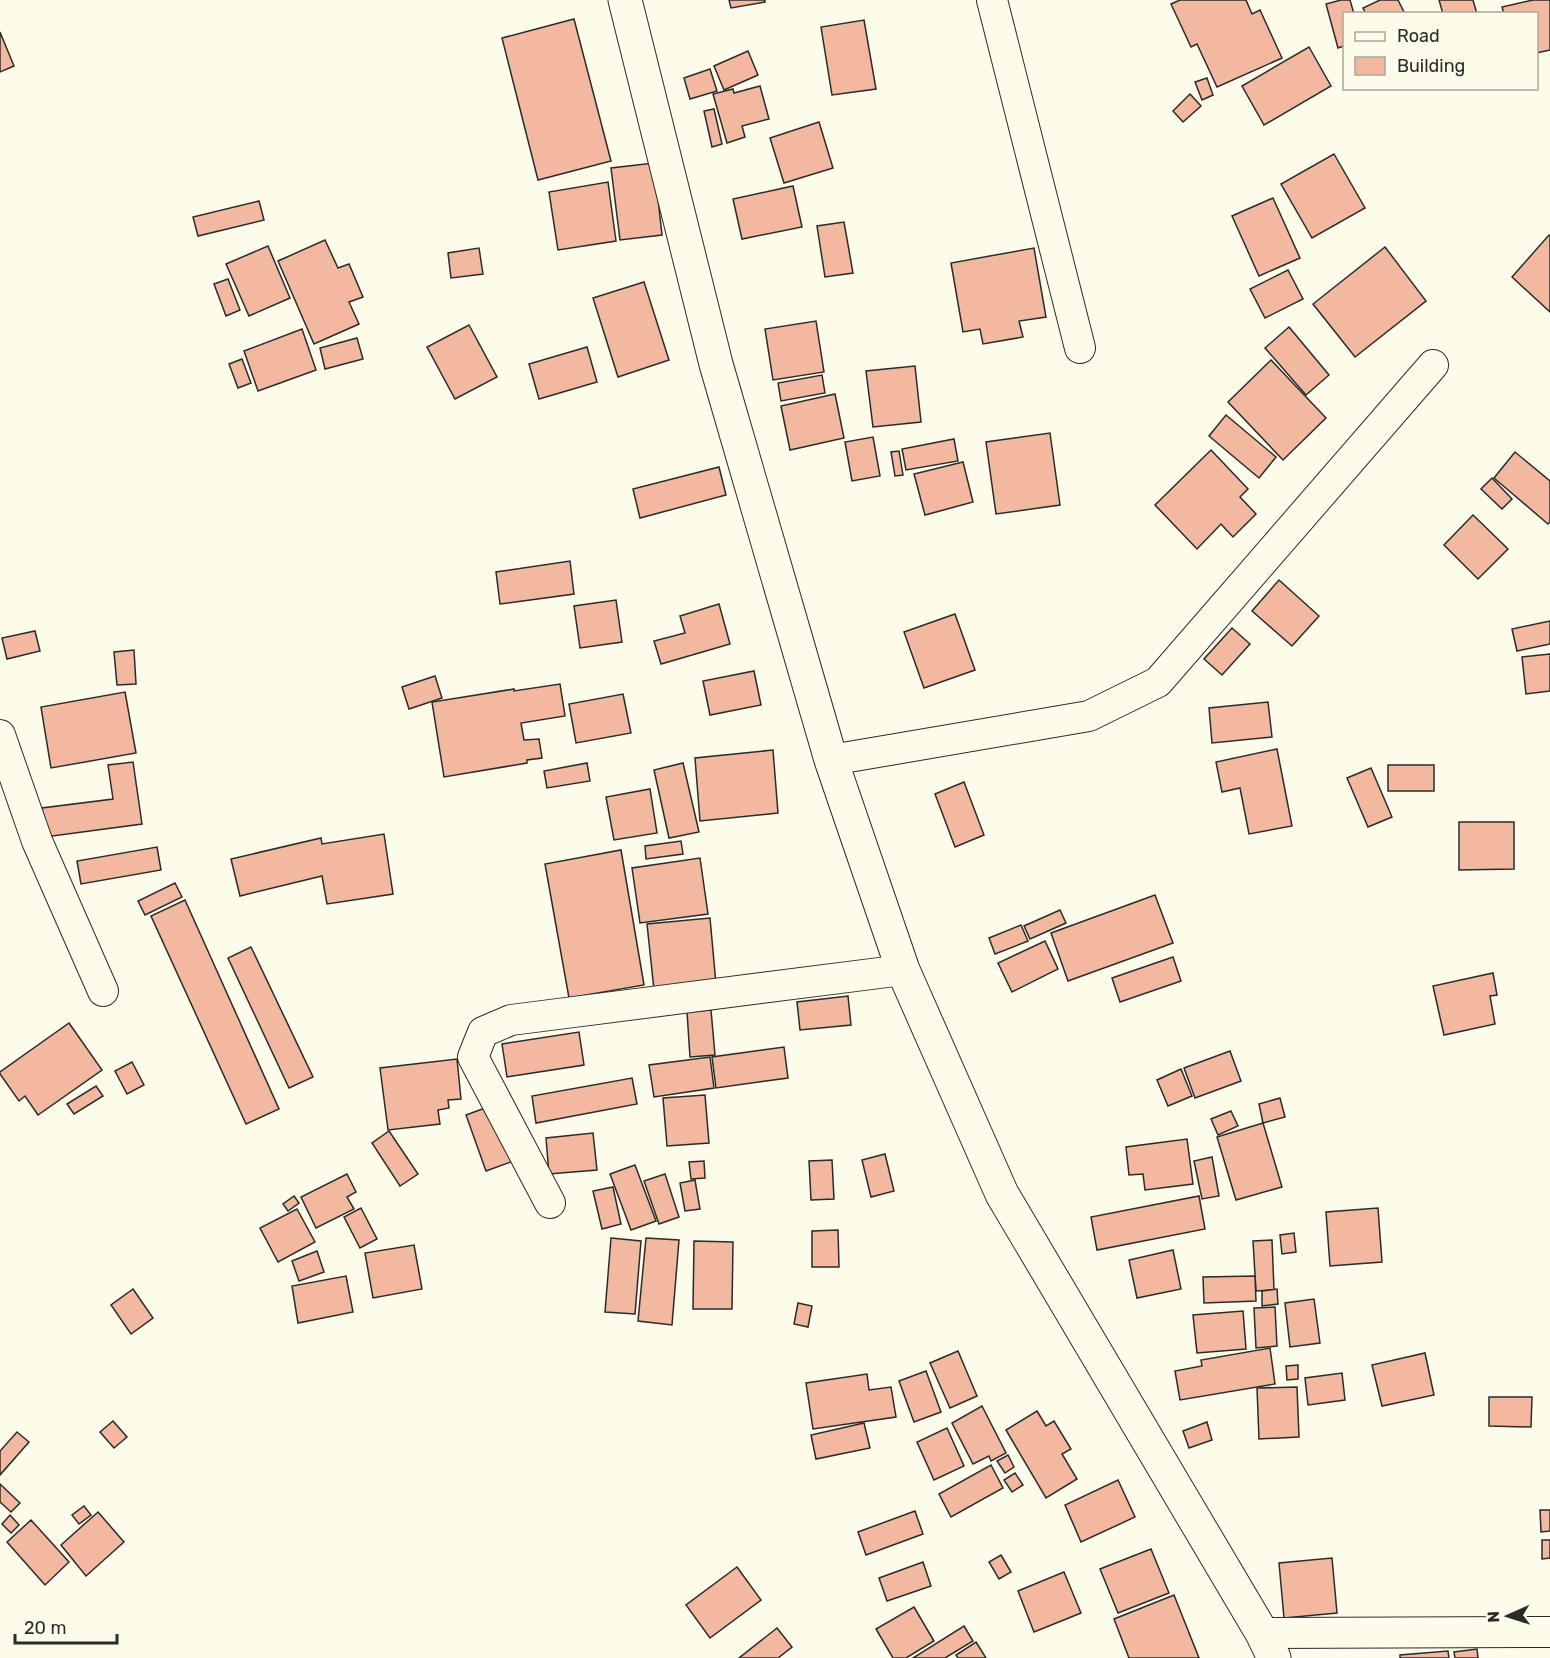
<svg xmlns="http://www.w3.org/2000/svg" width="1550" height="1658" viewBox="0 0 1550 1658" font-family="Rubik,sans-serif">
<style>
.building{fill:#f2b8a0;stroke:#2b2b2b;stroke-width:1.5}
.lines{fill:none;stroke-linecap:round;stroke-linejoin:round}
.minor-casing{stroke:#2b2b2b;stroke-width:32}
.tertiary-casing{stroke:#2b2b2b;stroke-width:35}
.minor{stroke:#fdfbea;stroke-width:30}
.tertiary{stroke:#fdfbea;stroke-width:33}
</style>
<rect width="100%" height="100%" fill="#fdfbea"/>
<g class="building">
<path d="M 729,0 L 765,0 L 765,2 L 731,8 Z"/>
<path d="M 1180,0 L 1246,0 L 1252,14 L 1260,10 L 1282,58 L 1217,87 L 1197,44 L 1191,47 L 1171,4 Z"/>
<path d="M 1341,0 L 1350,0 L 1354,14 L 1344,14 L 1344,46 L 1338,48 L 1326,4 Z"/>
<path d="M 1380,0 L 1398,0 L 1405,14 L 1366,14 L 1363,8 Z"/>
<path d="M 1439,0 L 1473,0 L 1477,14 L 1443,14 Z"/>
<path d="M 1533,0 L 1550,0 L 1550,50 L 1536,53 L 1536,14 L 1504,14 L 1502,7 Z"/>
<path d="M 574,19 L 611,161 L 538,180 L 502,38 Z"/>
<path d="M 864,20 L 876,89 L 832,95 L 821,27 Z"/>
<path d="M 0,32 L 14,66 L 0,72 Z"/>
<path d="M 1309,47 L 1331,86 L 1264,125 L 1242,86 Z"/>
<path d="M 748,51 L 758,75 L 724,90 L 714,66 Z"/>
<path d="M 710,69 L 717,91 L 690,99 L 684,78 Z"/>
<path d="M 1207,78 L 1213,95 L 1202,100 L 1195,82 Z"/>
<path d="M 760,86 L 769,119 L 742,126 L 745,137 L 727,143 L 713,94 L 733,89 L 734,93 Z"/>
<path d="M 1190,94 L 1201,106 L 1183,122 L 1173,111 Z"/>
<path d="M 714,109 L 722,144 L 712,147 L 704,111 Z"/>
<path d="M 819,122 L 833,168 L 784,183 L 770,138 Z"/>
<path d="M 1334,154 L 1365,208 L 1312,238 L 1281,184 Z"/>
<path d="M 654,163 L 662,235 L 620,240 L 611,168 Z"/>
<path d="M 608,182 L 616,241 L 558,250 L 549,192 Z"/>
<path d="M 793,186 L 802,227 L 742,239 L 733,199 Z"/>
<path d="M 1273,198 L 1300,258 L 1259,276 L 1232,216 Z"/>
<path d="M 259,201 L 264,220 L 198,236 L 193,217 Z"/>
<path d="M 844,222 L 853,273 L 825,277 L 817,226 Z"/>
<path d="M 1549,235 L 1550,236 L 1550,312 L 1512,277 Z"/>
<path d="M 325,240 L 338,268 L 349,264 L 363,297 L 349,302 L 359,324 L 314,344 L 278,261 Z"/>
<path d="M 268,246 L 290,298 L 249,316 L 226,264 Z"/>
<path d="M 1385,247 L 1426,301 L 1355,357 L 1313,304 Z"/>
<path d="M 479,248 L 483,274 L 451,278 L 448,253 Z"/>
<path d="M 1034,248 L 1046,317 L 1019,321 L 1023,337 L 983,344 L 980,329 L 963,332 L 951,263 Z"/>
<path d="M 1288,270 L 1303,299 L 1265,318 L 1250,289 Z"/>
<path d="M 228,279 L 240,310 L 226,316 L 214,284 Z"/>
<path d="M 644,282 L 669,360 L 618,377 L 593,298 Z"/>
<path d="M 816,321 L 824,372 L 773,380 L 765,329 Z"/>
<path d="M 469,325 L 497,377 L 455,399 L 427,347 Z"/>
<path d="M 1289,327 L 1329,375 L 1306,395 L 1265,348 Z"/>
<path d="M 302,329 L 316,370 L 258,391 L 244,351 Z"/>
<path d="M 357,338 L 363,359 L 325,369 L 320,348 Z"/>
<path d="M 587,347 L 597,382 L 539,399 L 529,364 Z"/>
<path d="M 242,359 L 251,383 L 238,388 L 229,364 Z"/>
<path d="M 1271,360 L 1326,418 L 1283,460 L 1228,402 Z"/>
<path d="M 915,366 L 921,422 L 873,427 L 866,371 Z"/>
<path d="M 822,375 L 825,393 L 781,401 L 778,383 Z"/>
<path d="M 835,394 L 844,438 L 790,450 L 781,406 Z"/>
<path d="M 1226,415 L 1276,457 L 1259,478 L 1209,436 Z"/>
<path d="M 1050,433 L 1060,505 L 996,514 L 986,442 Z"/>
<path d="M 873,437 L 880,476 L 852,481 L 845,442 Z"/>
<path d="M 954,439 L 958,461 L 906,470 L 902,449 Z"/>
<path d="M 1211,450 L 1248,489 L 1240,497 L 1256,514 L 1233,537 L 1221,524 L 1197,549 L 1155,505 Z"/>
<path d="M 899,451 L 903,475 L 895,476 L 891,452 Z"/>
<path d="M 1515,452 L 1550,481 L 1550,522 L 1548,524 L 1494,478 Z"/>
<path d="M 963,462 L 973,502 L 925,515 L 914,474 Z"/>
<path d="M 719,467 L 726,495 L 640,518 L 633,489 Z"/>
<path d="M 1492,478 L 1512,499 L 1502,509 L 1481,489 Z"/>
<path d="M 1473,515 L 1508,549 L 1478,579 L 1444,545 Z"/>
<path d="M 570,561 L 574,594 L 500,604 L 496,572 Z"/>
<path d="M 1279,580 L 1319,616 L 1292,646 L 1252,611 Z"/>
<path d="M 616,600 L 622,642 L 580,648 L 574,606 Z"/>
<path d="M 719,604 L 730,644 L 661,664 L 654,641 L 685,633 L 680,616 Z"/>
<path d="M 955,614 L 975,670 L 924,688 L 904,632 Z"/>
<path d="M 1550,621 L 1550,644 L 1517,651 L 1512,629 Z"/>
<path d="M 1232,628 L 1250,644 L 1222,675 L 1204,659 Z"/>
<path d="M 35,631 L 40,651 L 7,659 L 2,638 Z"/>
<path d="M 134,650 L 136,684 L 117,685 L 114,652 Z"/>
<path d="M 1550,654 L 1550,691 L 1526,694 L 1522,657 Z"/>
<path d="M 754,671 L 761,705 L 710,715 L 703,681 Z"/>
<path d="M 435,676 L 442,698 L 409,709 L 402,687 Z"/>
<path d="M 560,684 L 565,716 L 521,723 L 524,740 L 539,739 L 542,758 L 527,760 L 527,763 L 444,777 L 432,702 L 514,689 L 514,691 Z"/>
<path d="M 125,692 L 136,753 L 51,768 L 41,707 Z"/>
<path d="M 623,694 L 631,733 L 576,743 L 569,704 Z"/>
<path d="M 1268,702 L 1272,737 L 1212,743 L 1209,708 Z"/>
<path d="M 1277,749 L 1292,826 L 1249,834 L 1240,788 L 1222,792 L 1216,762 Z"/>
<path d="M 773,750 L 778,813 L 700,821 L 695,758 Z"/>
<path d="M 133,762 L 142,824 L 45,837 L 42,808 L 113,799 L 108,765 Z"/>
<path d="M 587,763 L 590,781 L 547,788 L 544,771 Z"/>
<path d="M 683,763 L 699,832 L 669,838 L 654,770 Z"/>
<rect x="1388" y="765" width="46" height="26"/>
<path d="M 1371,768 L 1392,817 L 1368,827 L 1347,778 Z"/>
<path d="M 964,782 L 984,835 L 955,847 L 935,794 Z"/>
<path d="M 650,789 L 657,833 L 614,840 L 606,797 Z"/>
<path d="M 1459,822 L 1514,822 L 1514,869 L 1459,870 Z"/>
<path d="M 384,834 L 393,894 L 327,904 L 322,876 L 240,896 L 231,859 L 321,838 L 322,844 Z"/>
<path d="M 681,841 L 683,854 L 646,859 L 645,846 Z"/>
<path d="M 157,847 L 161,870 L 81,884 L 77,861 Z"/>
<path d="M 621,850 L 644,985 L 569,998 L 545,864 Z"/>
<path d="M 700,858 L 708,914 L 640,923 L 632,868 Z"/>
<path d="M 175,883 L 182,897 L 145,915 L 138,901 Z"/>
<path d="M 1155,895 L 1173,943 L 1068,981 L 1051,933 Z"/>
<path d="M 185,900 L 279,1109 L 246,1124 L 151,916 Z"/>
<path d="M 1060,910 L 1066,923 L 1030,939 L 1024,926 Z"/>
<path d="M 710,918 L 716,984 L 654,990 L 647,924 Z"/>
<path d="M 1021,925 L 1028,941 L 995,954 L 989,938 Z"/>
<path d="M 1045,941 L 1058,969 L 1012,992 L 998,963 Z"/>
<path d="M 251,947 L 313,1077 L 289,1088 L 228,958 Z"/>
<path d="M 1173,957 L 1181,981 L 1120,1002 L 1112,978 Z"/>
<path d="M 1493,973 L 1497,995 L 1490,996 L 1495,1024 L 1444,1035 L 1433,986 Z"/>
<path d="M 848,996 L 851,1025 L 800,1030 L 797,1002 Z"/>
<path d="M 711,1010 L 715,1055 L 690,1057 L 687,1012 Z"/>
<path d="M 69,1023 L 102,1070 L 38,1115 L 25,1096 L 19,1101 L 0,1074 L 0,1072 Z"/>
<path d="M 579,1032 L 584,1065 L 507,1077 L 502,1044 Z"/>
<path d="M 784,1047 L 788,1078 L 716,1088 L 712,1057 Z"/>
<path d="M 1230,1051 L 1241,1081 L 1195,1098 L 1184,1068 Z"/>
<path d="M 710,1057 L 714,1088 L 654,1097 L 649,1065 Z"/>
<path d="M 457,1059 L 461,1099 L 448,1100 L 449,1108 L 438,1110 L 440,1124 L 388,1130 L 380,1068 Z"/>
<path d="M 132,1062 L 144,1085 L 127,1094 L 115,1071 Z"/>
<path d="M 1181,1069 L 1192,1096 L 1168,1106 L 1157,1080 Z"/>
<path d="M 632,1078 L 637,1104 L 536,1123 L 532,1096 Z"/>
<path d="M 96,1086 L 103,1096 L 74,1114 L 67,1104 Z"/>
<path d="M 705,1095 L 709,1143 L 667,1146 L 663,1098 Z"/>
<path d="M 1280,1098 L 1285,1117 L 1263,1123 L 1259,1104 Z"/>
<path d="M 496,1104 L 516,1160 L 486,1171 L 466,1115 Z"/>
<path d="M 1231,1111 L 1238,1126 L 1218,1135 L 1211,1119 Z"/>
<path d="M 1263,1123 L 1282,1187 L 1236,1200 L 1217,1137 Z"/>
<path d="M 389,1131 L 418,1174 L 400,1186 L 372,1143 Z"/>
<path d="M 593,1133 L 597,1170 L 549,1174 L 546,1138 Z"/>
<path d="M 1187,1139 L 1193,1184 L 1145,1190 L 1143,1174 L 1129,1175 L 1126,1147 Z"/>
<path d="M 885,1154 L 894,1191 L 871,1197 L 862,1160 Z"/>
<path d="M 1212,1157 L 1219,1196 L 1202,1199 L 1194,1161 Z"/>
<path d="M 832,1160 L 834,1199 L 811,1200 L 809,1161 Z"/>
<path d="M 704,1161 L 705,1178 L 691,1179 L 689,1162 Z"/>
<path d="M 635,1165 L 656,1221 L 631,1230 L 610,1174 Z"/>
<path d="M 347,1174 L 356,1192 L 347,1197 L 354,1209 L 316,1228 L 301,1197 Z"/>
<path d="M 665,1174 L 679,1217 L 659,1224 L 644,1181 Z"/>
<path d="M 695,1180 L 700,1209 L 685,1211 L 680,1183 Z"/>
<path d="M 613,1187 L 621,1224 L 602,1229 L 593,1191 Z"/>
<path d="M 294,1196 L 299,1203 L 288,1211 L 283,1204 Z"/>
<path d="M 1199,1196 L 1205,1229 L 1097,1250 L 1091,1217 Z"/>
<path d="M 361,1208 L 377,1239 L 360,1248 L 344,1217 Z"/>
<path d="M 1378,1208 L 1382,1262 L 1330,1266 L 1326,1212 Z"/>
<path d="M 297,1209 L 315,1242 L 278,1262 L 260,1228 Z"/>
<path d="M 838,1230 L 839,1267 L 812,1267 L 812,1231 Z"/>
<path d="M 1294,1233 L 1296,1252 L 1282,1254 L 1280,1235 Z"/>
<path d="M 611,1238 L 641,1241 L 635,1314 L 605,1312 Z"/>
<path d="M 646,1238 L 679,1240 L 672,1325 L 638,1321 Z"/>
<path d="M 1272,1240 L 1274,1290 L 1256,1291 L 1253,1241 Z"/>
<path d="M 694,1241 L 733,1242 L 732,1309 L 693,1309 Z"/>
<path d="M 414,1245 L 422,1289 L 373,1298 L 365,1253 Z"/>
<path d="M 1173,1250 L 1181,1289 L 1137,1298 L 1129,1260 Z"/>
<path d="M 317,1251 L 324,1272 L 299,1281 L 292,1261 Z"/>
<path d="M 346,1276 L 353,1312 L 298,1323 L 292,1286 Z"/>
<path d="M 1255,1276 L 1256,1301 L 1204,1303 L 1203,1277 Z"/>
<path d="M 133,1289 L 153,1318 L 131,1334 L 111,1305 Z"/>
<path d="M 1277,1289 L 1278,1304 L 1262,1306 L 1262,1291 Z"/>
<path d="M 1314,1299 L 1320,1343 L 1290,1347 L 1285,1303 Z"/>
<path d="M 798,1303 L 812,1306 L 808,1327 L 794,1324 Z"/>
<path d="M 1275,1307 L 1277,1346 L 1256,1348 L 1254,1308 Z"/>
<path d="M 1243,1311 L 1246,1349 L 1197,1353 L 1193,1315 Z"/>
<path d="M 1270,1348 L 1275,1384 L 1180,1400 L 1175,1371 L 1202,1366 L 1201,1360 Z"/>
<path d="M 958,1351 L 977,1396 L 950,1408 L 930,1363 Z"/>
<path d="M 1425,1353 L 1434,1395 L 1382,1406 L 1372,1365 Z"/>
<path d="M 1298,1365 L 1298,1379 L 1287,1380 L 1286,1366 Z"/>
<path d="M 926,1371 L 941,1412 L 914,1422 L 899,1381 Z"/>
<path d="M 1342,1373 L 1345,1400 L 1308,1405 L 1305,1378 Z"/>
<path d="M 867,1374 L 869,1390 L 891,1387 L 896,1417 L 813,1429 L 806,1383 Z"/>
<path d="M 1297,1387 L 1299,1437 L 1259,1439 L 1257,1388 Z"/>
<path d="M 1489,1397 L 1532,1397 L 1531,1427 L 1489,1426 Z"/>
<path d="M 982,1406 L 1006,1453 L 991,1461 L 989,1456 L 973,1464 L 952,1423 Z"/>
<path d="M 1037,1411 L 1046,1426 L 1054,1421 L 1071,1449 L 1062,1454 L 1077,1479 L 1046,1498 L 1006,1430 Z"/>
<path d="M 113,1421 L 127,1437 L 114,1448 L 100,1432 Z"/>
<path d="M 1207,1422 L 1212,1440 L 1189,1448 L 1183,1431 Z"/>
<path d="M 864,1423 L 870,1448 L 816,1459 L 811,1435 Z"/>
<path d="M 947,1428 L 964,1466 L 934,1480 L 917,1442 Z"/>
<path d="M 17,1432 L 29,1442 L 0,1475 L 0,1451 Z"/>
<path d="M 1008,1455 L 1014,1467 L 1005,1473 L 997,1461 Z"/>
<path d="M 991,1465 L 1003,1488 L 951,1517 L 939,1494 Z"/>
<path d="M 1015,1473 L 1023,1485 L 1012,1492 L 1004,1480 Z"/>
<path d="M 1118,1480 L 1135,1517 L 1081,1542 L 1065,1505 Z"/>
<path d="M 0,1484 L 20,1503 L 11,1512 L 0,1502 Z"/>
<path d="M 84,1506 L 91,1515 L 79,1524 L 72,1515 Z"/>
<path d="M 1540,1510 L 1550,1510 L 1550,1531 L 1541,1532 Z"/>
<path d="M 915,1511 L 923,1534 L 866,1555 L 858,1532 Z"/>
<path d="M 98,1512 L 124,1542 L 86,1576 L 61,1545 Z"/>
<path d="M 10,1515 L 19,1525 L 11,1533 L 2,1524 Z"/>
<path d="M 31,1520 L 69,1562 L 45,1585 L 7,1542 Z"/>
<path d="M 1542,1540 L 1550,1540 L 1550,1558 L 1542,1559 Z"/>
<path d="M 1151,1549 L 1169,1593 L 1118,1613 L 1100,1569 Z"/>
<path d="M 1001,1555 L 1011,1572 L 999,1579 L 989,1562 Z"/>
<path d="M 1332,1558 L 1337,1613 L 1284,1618 L 1279,1563 Z"/>
<path d="M 923,1562 L 931,1586 L 887,1601 L 879,1578 Z"/>
<path d="M 737,1567 L 761,1600 L 710,1638 L 686,1605 Z"/>
<path d="M 1064,1572 L 1081,1613 L 1034,1632 L 1018,1591 Z"/>
<path d="M 1174,1595 L 1199,1658 L 1129,1658 L 1114,1619 Z"/>
<path d="M 914,1607 L 934,1641 L 906,1658 L 893,1658 L 876,1629 Z"/>
<path d="M 964,1626 L 973,1641 L 945,1658 L 913,1658 Z"/>
<path d="M 777,1628 L 792,1647 L 778,1658 L 739,1658 Z"/>
<path d="M 976,1642 L 986,1658 L 958,1658 L 956,1655 Z"/>
<path d="M 1477,1649 L 1478,1658 L 1455,1658 L 1454,1652 Z"/>
<path d="M 1448,1651 L 1449,1658 L 1400,1658 L 1400,1655 Z"/>
</g>
<g class="lines">
<g class="minor-casing">
<g id="minor">
<path d="M 992,0 L 1080,348"/>
<path d="M 0,735 L 37,841 L 103,991"/>
<path d="M 831,760 L 1089,716 L 1158,682 L 1433,365"/>
<path d="M 550,1203 L 473,1057 L 483,1032 L 511,1020 L 903,970"/>
<path d="M 1262,1633 L 1550,1632"/>
</g>
</g>
<g class="tertiary-casing">
<path id="tertiary" d="M 625,0 L 716,364 L 831,760 L 903,970 L 1002,1194 L 1262,1633 L 1274,1658"/>
</g>
<use href="#minor" class="minor"/>
<use href="#tertiary" class="tertiary"/>
</g>
<rect x="1343" y="12" width="195" height="78" fill="#fdfbea" stroke="#a9a89e" stroke-width="1.5"/>
<rect x="1355" y="32" width="30" height="9" fill="#fdfbea" stroke="#a9a89e" stroke-width="1.5"/>
<text x="1397" y="42" font-size="18" fill="#2b2b2b">Road</text>
<rect x="1355" y="57" width="30" height="18" fill="#f2b8a0" stroke="#a9a89e" stroke-width="1.5"/>
<text x="1397" y="72" font-size="18" fill="#2b2b2b">Building</text>
<g transform="translate(1508 1616) rotate(267)" stroke="#fdfbea" stroke-width="4.5" paint-order="stroke">
<path d="M0-4.5L10 22L0 15L-10 22Z" fill="#2b2b2b"/>
<text y="-9" font-size="16" font-weight="bold" text-anchor="middle" fill="#2b2b2b">N</text>
</g>
<path d="M15 1634v9h102v-9" fill="none" stroke="#2b2b2b" stroke-width="3"/>
<text x="24" y="1634" font-size="18" fill="#2b2b2b" stroke="#fdfbea" stroke-width="4.5" paint-order="stroke">20 m</text>
</svg>
